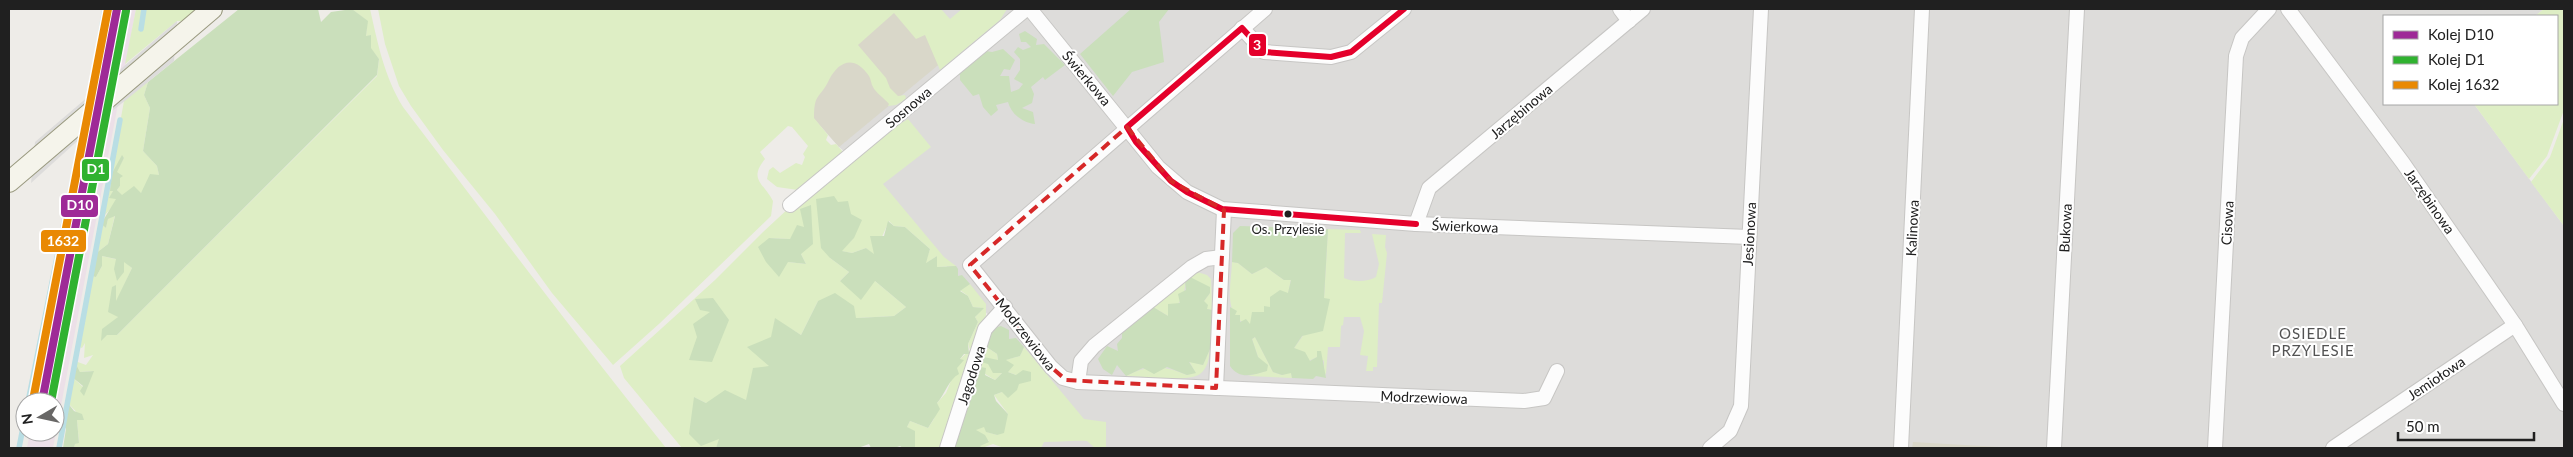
<svg xmlns="http://www.w3.org/2000/svg" width="2573" height="457" viewBox="0 0 2573 457" font-family="Lato,sans-serif">
<style>
.residential{fill:#dddcda}
.industrial{fill:#ece0e8}
.construction{fill:#d9d7c9}
.grass{fill:#deeec5;fill-rule:evenodd}
.forest{fill:#cadfbb}
.pier{fill:#dddcdb}
.lines{fill:none;stroke-linecap:round;stroke-linejoin:round}
.stream{stroke:#b9dee4;stroke-width:5.5}
.minor-casing{stroke:#c7c6c4;stroke-width:16}
.secondary-casing{stroke:#99997f;stroke-width:22}
.minor{stroke:#fcfcfc;stroke-width:14}
.secondary{stroke:#f5f4eb;stroke-width:20}
.bus-1-casing{stroke:#fff;stroke-width:10}
.bus-1{stroke:#e4002b;stroke-width:6}
.rail-1-casing{stroke:#fff;stroke-width:11}
.rail-2-casing{stroke:#fff;stroke-width:11}
.rail-3-casing{stroke:#fff;stroke-width:11}
.rail-1{stroke:#9e2a97;stroke-width:8}
.rail-2{stroke:#30b230;stroke-width:8}
.rail-3{stroke:#e98903;stroke-width:8}
.marked{fill:none;stroke:#d62828;stroke-width:4;stroke-dasharray:10 6;stroke-linejoin:round}
.bus-dot{fill:#202020;stroke:#fff;stroke-width:2}
.labels{text-anchor:middle;dominant-baseline:central;stroke-width:4;stroke-linejoin:round;paint-order:stroke}
.bus-label{font-size:13px;fill:#202020;stroke:#fff}
.street-label{font-size:14px;fill:#202020;stroke:#fff}
.neighbourhood-label{font-size:15px;letter-spacing:1px;fill:#535353;stroke:#fff}
.line-badge{stroke:#fff;stroke-width:2}
.badge-label{font-size:14px;text-anchor:middle;font-weight:bold;fill:#fff}
</style>
<rect width="100%" height="100%" fill="#eeece8"/>
<path class="residential" d="M 857,9 L 2544,9 L 2535,16 L 2384,16 L 2384,104 L 2474,104 L 2564,226 L 2564,448 L 1022,448 L 1061,401 L 862,166 L 839,147 L 780,80 Z"/>
<path class="industrial" d="M 109,9 L 136,9 L 53,448 L 27,448 L 30,432 L 55,432 L 55,402 L 35,402 Z"/>
<g class="construction">
<path d="M 857,9 L 915,9 L 954,52 L 839,147 L 780,80 Z"/>
<path d="M 1913,442 L 2016,448 L 1912,448 Z"/>
</g>
<g class="grass">
<path d="M 136,9 L 201,9 L 187,21 L 177,21 L 125,64 Z"/>
<path d="M 352,9 L 370,9 C 378,44 384,76 403,107 C 490,221 576,336 666,448 L 74,448 L 75,444 L 79,442 L 77,420 L 84,420 L 67,402 L 72,377 L 83,387 L 84,395 L 93,371 L 80,372 L 77,366 L 73,372 L 75,361 L 86,365 L 93,355 L 84,358 L 85,343 L 82,348 L 77,346 L 91,276 L 96,277 L 102,266 L 102,256 L 124,261 L 132,268 L 116,303 L 112,287 L 118,317 L 107,335 L 117,335 L 377,76 L 379,59 L 370,48 L 371,35 L 366,37 L 367,21 Z"/>
<path d="M 378,9 L 941,9 L 950,19 L 962,9 L 1007,9 L 1000,20 L 940,70 L 925,35 L 916,39 L 894,13 L 858,45 L 886,78 L 890,88 L 898,96 L 905,95 L 906,99 L 896,105 L 888,106 L 889,104 C 884,98 876,93 873,87 C 871,84 871,79 869,76 C 855,55 839,60 829,80 C 820,99 814,92 814,118 L 828,135 L 826,140 L 831,145 L 836,144 L 843,152 L 798,190 L 777,187 L 767,179 L 769,170 L 773,167 L 780,173 L 796,163 L 802,165 L 805,157 L 803,154 L 808,146 L 792,127 L 788,126 L 760,152 L 765,159 C 748,180 764,183 773,201 L 771,216 L 660,323 L 613,365 L 552,293 L 495,214 L 443,150 L 411,106 L 399,86 L 385,44 Z"/>
<path d="M 2544,9 L 2564,9 L 2564,110 L 2547,156 L 2529,179 L 2474,104 L 2557,104 L 2557,16 L 2535,16 Z"/>
<path d="M 148,82 L 144,95 L 150,108 L 143,151 L 157,166 L 159,175 L 140,194 L 122,196 L 117,190 L 120,186 L 120,178 L 116,172 L 124,158 L 122,156 L 111,176 L 110,191 L 113,191 L 110,198 L 117,198 L 114,205 L 103,217 L 124,101 Z"/>
<path d="M 908,119 L 931,147 L 883,184 L 944,257 L 956,266 L 937,267 L 937,256 L 925,264 L 930,249 L 905,227 L 894,226 L 889,221 L 874,255 L 866,248 L 852,253 L 841,251 L 854,238 L 830,258 L 849,272 L 840,281 L 875,281 L 906,307 L 894,316 L 856,318 L 818,301 L 801,335 L 775,319 L 770,366 L 746,400 L 706,403 L 694,397 L 720,439 L 716,448 L 682,448 L 624,378 L 620,366 L 715,280 L 763,232 L 790,207 L 890,130 ZM 804,227 L 801,254 L 806,264 L 788,262 L 769,238 L 790,239 Z"/>
<path d="M 2564,119 L 2564,226 L 2531,182 L 2550,157 Z"/>
<path d="M 115,215 L 108,244 L 95,254 L 101,224 L 106,228 L 108,219 Z"/>
<path d="M 1328,229 L 1360,230 L 1361,233 L 1345,233 L 1344,278 C 1352,282 1368,282 1376,277 L 1379,264 L 1372,234 L 1386,235 L 1385,247 L 1387,253 L 1382,303 L 1379,303 L 1377,367 L 1373,367 L 1373,371 L 1366,371 L 1368,356 L 1360,355 L 1364,331 L 1360,317 L 1344,317 L 1343,325 L 1341,326 L 1340,347 L 1328,347 L 1326,374 L 1324,373 L 1324,361 L 1317,357 L 1309,361 L 1294,348 L 1329,299 L 1324,299 Z"/>
<path d="M 1232,262 L 1238,263 L 1252,274 L 1266,267 L 1284,280 L 1291,279 L 1288,294 L 1270,307 L 1251,326 C 1222,317 1231,287 1232,262 Z"/>
<path d="M 1197,272 L 1207,275 L 1211,279 L 1212,310 L 1207,309 L 1204,301 L 1210,293 L 1190,277 Z"/>
<path d="M 1185,281 C 1186,297 1178,305 1168,316 L 1153,307 Z"/>
<path d="M 970,284 L 986,304 L 986,315 L 939,448 L 915,448 L 907,427 L 910,421 L 928,428 L 934,419 L 937,403 L 946,393 L 960,359 L 970,350 L 968,344 L 978,322 L 975,317 L 983,308 L 973,307 L 968,296 L 960,290 Z"/>
<path d="M 1255,337 L 1273,372 L 1282,375 L 1291,372 L 1292,378 L 1248,376 L 1266,371 L 1258,357 L 1252,339 Z"/>
<path d="M 985,346 L 997,354 L 998,360 L 988,364 L 1002,373 L 995,380 L 985,374 L 981,367 L 979,375 L 976,375 Z"/>
<path d="M 1024,347 L 1084,419 L 1106,422 L 1106,448 L 1095,448 L 1087,441 C 1072,440 1059,442 1044,442 L 1041,448 L 1004,448 L 993,444 L 982,448 L 979,446 L 989,441 L 975,430 L 984,426 L 987,432 L 997,435 L 1008,414 L 994,395 L 1002,392 L 1016,375 L 1008,372 L 1005,360 L 1020,356 Z"/>
<path d="M 1210,349 C 1209,358 1208,368 1200,374 C 1187,383 1143,376 1126,376 C 1150,364 1162,365 1187,375 L 1195,372 L 1189,361 L 1203,365 Z"/>
</g>
<g class="forest">
<path d="M 239,9 L 318,9 L 321,22 L 331,12 L 352,9 L 368,21 L 366,36 L 371,35 L 371,48 L 379,59 L 377,75 L 117,335 L 107,335 L 101,341 L 102,329 L 118,317 L 108,312 L 112,287 L 116,285 L 116,301 L 132,268 L 124,262 L 124,272 L 117,281 L 114,269 L 116,259 L 102,256 L 102,266 L 96,277 L 91,276 L 95,254 L 108,244 L 115,216 L 108,219 L 106,228 L 101,224 L 116,199 L 109,198 L 113,191 L 110,191 L 111,175 L 122,155 L 124,158 L 117,172 L 123,176 L 120,178 L 120,186 L 117,190 L 122,195 L 134,186 L 141,193 L 150,174 L 159,175 L 157,166 L 143,151 L 150,108 L 144,95 L 148,82 Z"/>
<path d="M 1131,9 L 1169,9 L 1159,22 L 1164,62 L 1132,72 L 1113,96 L 1080,54 Z"/>
<path d="M 1025,31 L 1037,39 L 1036,45 L 1044,44 L 1065,65 L 1045,80 L 1043,77 L 1031,87 L 1034,94 L 1032,103 L 1022,108 L 1033,112 L 1035,124 C 1023,123 1011,114 1008,102 L 996,105 L 998,110 L 991,116 L 983,107 L 979,94 L 973,96 L 960,80 L 960,75 L 954,72 L 969,59 L 976,60 L 980,50 L 992,52 L 1003,49 L 1015,60 L 1010,70 L 1004,69 L 1000,76 L 1009,76 L 1011,92 L 1019,89 L 1023,84 L 1014,79 L 1020,70 L 1020,59 L 1014,52 L 1018,47 L 1023,50 L 1031,47 L 1026,42 L 1021,42 L 1019,34 Z"/>
<path d="M 834,196 L 838,202 L 848,201 L 851,214 L 862,220 L 854,238 L 842,251 L 852,253 L 866,248 L 874,254 L 870,236 L 884,236 L 888,221 L 894,226 L 905,227 L 930,249 L 926,263 L 937,256 L 937,267 L 956,266 L 958,269 L 958,276 L 962,275 L 970,284 L 960,291 L 968,296 L 973,307 L 984,308 L 975,317 L 978,322 L 968,344 L 969,354 L 964,354 L 960,359 L 964,360 L 957,368 L 959,374 C 949,379 945,394 937,403 L 940,409 L 928,428 L 910,421 L 907,427 L 915,431 L 915,448 L 903,448 L 900,446 L 894,448 L 871,448 L 869,444 L 858,448 L 716,448 L 719,439 L 701,446 L 689,434 L 694,397 L 706,403 L 725,390 L 746,400 L 753,368 L 769,366 L 747,347 L 771,337 L 775,318 L 801,335 L 818,301 L 835,293 L 854,306 L 856,318 L 894,316 L 906,307 L 875,281 L 861,300 L 840,281 L 849,272 L 830,258 L 821,248 L 816,199 Z"/>
<path d="M 811,205 L 813,244 L 801,254 L 806,264 L 788,262 L 779,277 L 766,262 L 758,247 L 769,238 L 790,239 L 797,225 L 804,227 L 800,209 Z"/>
<path d="M 1240,226 L 1308,228 L 1312,233 L 1328,229 L 1324,298 L 1330,299 L 1323,331 L 1302,336 L 1294,348 L 1305,352 L 1310,361 L 1317,357 L 1317,351 L 1321,351 L 1326,378 L 1316,376 L 1313,379 L 1292,378 L 1291,373 L 1282,375 L 1273,372 L 1255,337 L 1252,339 L 1258,357 L 1268,365 L 1267,371 C 1252,375 1240,380 1230,366 L 1230,307 L 1237,311 L 1235,315 L 1240,315 L 1240,322 L 1246,319 L 1250,324 L 1252,312 L 1264,312 L 1264,306 L 1270,307 L 1270,297 L 1280,290 L 1288,293 L 1291,280 L 1284,280 L 1266,267 L 1252,274 L 1238,263 L 1232,262 L 1233,233 Z"/>
<path d="M 1190,277 L 1210,287 L 1210,293 L 1204,301 L 1208,305 L 1207,309 L 1212,310 L 1210,349 L 1203,365 L 1189,362 L 1196,373 L 1187,375 L 1167,367 L 1154,374 L 1143,368 L 1126,376 L 1117,365 L 1112,375 L 1103,369 L 1098,359 L 1107,346 L 1118,351 L 1117,344 L 1122,338 L 1122,333 L 1153,307 L 1168,316 L 1168,304 L 1180,303 L 1178,294 L 1186,290 L 1185,281 Z"/>
<path d="M 713,298 L 729,320 L 712,362 L 689,360 L 697,337 L 693,324 L 710,312 L 700,310 L 695,299 Z"/>
<path d="M 1001,326 L 1009,330 L 1009,339 L 1016,338 L 1024,347 L 1020,356 L 1006,360 L 1014,365 L 1008,372 L 1016,375 L 1023,370 L 1031,372 L 1031,381 L 1019,384 L 1017,390 L 1008,398 L 1002,392 L 994,395 L 996,401 L 1008,414 L 1004,433 L 997,435 L 986,432 L 984,427 L 976,430 L 985,435 L 989,442 L 980,446 L 982,448 L 953,448 L 981,367 L 986,368 L 985,375 L 995,380 L 1002,373 L 993,373 L 988,364 L 981,362 L 984,357 L 998,360 L 997,354 L 985,346 C 988,336 991,328 1001,326 Z"/>
<path d="M 77,366 L 80,372 L 94,371 L 84,396 L 80,391 L 83,386 L 72,377 Z"/>
<path d="M 67,402 L 74,411 L 82,414 L 84,420 L 77,420 L 79,443 L 75,444 L 74,448 L 63,448 L 66,429 L 63,423 Z"/>
</g>
<path class="pier" d="M 177,21 L 174,61 L 95,125 L 31,183 L 35,142 Z"/>
<g class="lines">
<g class="stream">
<path d="M 141,29 L 144,9"/>
<path d="M 91,87 L 105,9"/>
<path d="M 28,402 L 73,178"/>
<path d="M 19,448 L 25,417"/>
<path d="M 59,448 L 120,120"/>
</g>
<g class="minor-casing">
<g id="minor">
<path d="M 1030,9 L 1158,167 L 1187,192 L 1222,209 L 1416,224 L 1749,237"/>
<path d="M 1265,9 L 970,265 L 1051,367 L 1063,378 L 1078,382 L 1524,401 L 1544,398 L 1557,371"/>
<path d="M 1620,9 L 1629,21"/>
<path d="M 2288,9 L 2403,163 L 2515,325 L 2564,404"/>
<path d="M 1242,28 L 1264,52 L 1331,57 L 1351,52 L 1404,9"/>
<path d="M 790,205 L 1026,9"/>
<path d="M 1416,224 L 1429,188 L 1643,9"/>
<path d="M 1078,382 L 1081,361 L 1094,346 L 1192,267 L 1206,259 L 1222,257"/>
<path d="M 1216,388 L 1224,210"/>
<path d="M 947,448 L 985,329 L 1005,307"/>
<path d="M 1710,448 L 1730,431 L 1741,406 L 1761,9"/>
<path d="M 1901,448 L 1922,9"/>
<path d="M 2054,448 L 2077,9"/>
<path d="M 2215,448 L 2236,56 L 2242,38 L 2269,9"/>
<path d="M 2333,448 L 2515,325"/>
</g>
</g>
<g class="secondary-casing">
<path id="secondary" d="M 9,182 L 212,9"/>
</g>
<use href="#minor" class="minor"/>
<use href="#secondary" class="secondary"/>
<g class="bus-1-casing">
<path id="bus-1" d="M 1404,9 L 1351,52 L 1331,57 L 1264,52 L 1242,28 L 1127,127 L 1136,142 L 1171,181 L 1187,192 L 1222,209 L 1416,224"/>
</g>
<use href="#bus-1" class="bus-1"/>
<g class="rail-1-casing">
<path id="rail-1" d="M 42,402 L 117,9"/>
</g>
<g class="rail-2-casing">
<path id="rail-2" d="M 51,402 L 126,11"/>
</g>
<g class="rail-3-casing">
<path id="rail-3" d="M 33,400 L 108,9"/>
</g>
<use href="#rail-1" class="rail-1"/>
<use href="#rail-2" class="rail-2"/>
<use href="#rail-3" class="rail-3"/>
</g>
<path class="marked" d="M 1127,127 L 1171,181 L 1224,210 L 1216,388 L 1066,380 L 1051,367 L 970,265 Z"/>
<circle class="bus-dot" cx="1288" cy="214" r="4.5"/>
<g class="labels">
<g class="bus-label">
<text x="1288" y="229">Os. Przylesie</text>
</g>
<g class="street-label">
<text transform="translate(1087 78) rotate(50)">Świerkowa</text>
<text transform="translate(908 107) rotate(-40)">Sosnowa</text>
<text transform="translate(1521 111) rotate(-40)">Jarzębinowa</text>
<text transform="translate(2430 201) rotate(55)">Jarzębinowa</text>
<text transform="translate(2227 223) rotate(-87)">Cisowa</text>
<text transform="translate(1465 226) rotate(2)">Świerkowa</text>
<text transform="translate(1912 228) rotate(-87)">Kalinowa</text>
<text transform="translate(2065 228) rotate(-87)">Bukowa</text>
<text transform="translate(1749 234) rotate(-87)">Jesionowa</text>
<text transform="translate(1026 334) rotate(52)">Modrzewiowa</text>
<text transform="translate(971 375) rotate(-72)">Jagodowa</text>
<text transform="translate(2436 378) rotate(-34)">Jemiołowa</text>
<text transform="translate(1424 397) rotate(2)">Modrzewiowa</text>
</g>
<g class="neighbourhood-label">
<text x="2313" y="333">OSIEDLE<tspan x="2313" dy="17">PRZYLESIE</tspan></text>
</g>
</g>
<g class="line-badge">
<rect x="1248" y="33" width="19" height="24" rx="5" fill="#e4002b"/>
<rect x="81" y="158" width="29" height="24" rx="5" fill="#30b230"/>
<rect x="60" y="194" width="39" height="24" rx="5" fill="#9e2a97"/>
<rect x="40" y="229" width="47" height="24" rx="5" fill="#e98903"/>
</g>
<g class="badge-label">
<text x="1257" y="50">3</text>
<text x="96" y="174">D1</text>
<text x="80" y="210">D10</text>
<text x="63" y="246">1632</text>
</g>
<rect width="2573" height="457" fill="none" stroke="#202020" stroke-width="20"/>
<rect x="2383" y="15" width="175" height="90" fill="#ffffff" stroke="#a6a6a6"/>
<rect x="2393" y="31" width="25" height="8" fill="#9e2a97" stroke="#a6a6a6"/>
<text x="2428" y="40" font-size="15" fill="#202020">Kolej D10</text>
<rect x="2393" y="56" width="25" height="8" fill="#30b230" stroke="#a6a6a6"/>
<text x="2428" y="65" font-size="15" fill="#202020">Kolej D1</text>
<rect x="2393" y="81" width="25" height="8" fill="#e98903" stroke="#a6a6a6"/>
<text x="2428" y="90" font-size="15" fill="#202020">Kolej 1632</text>
<g transform="translate(40 417) rotate(261)"><circle r="24" fill="#ffffff" stroke="#a6a6a6"/>
<path d="M0-4L9 19L0 12L-9 19Z" fill="#686766"/>
<text y="-8" font-size="14" font-weight="bold" text-anchor="middle" fill="#202020">N</text>
</g>
<path d="M2398 432v8h136v-8" fill="none" stroke="#202020" stroke-width="2.5"/>
<text x="2406" y="432" font-size="15" fill="#202020" stroke="#ffffff" stroke-width="4" paint-order="stroke">50 m</text>
</svg>
